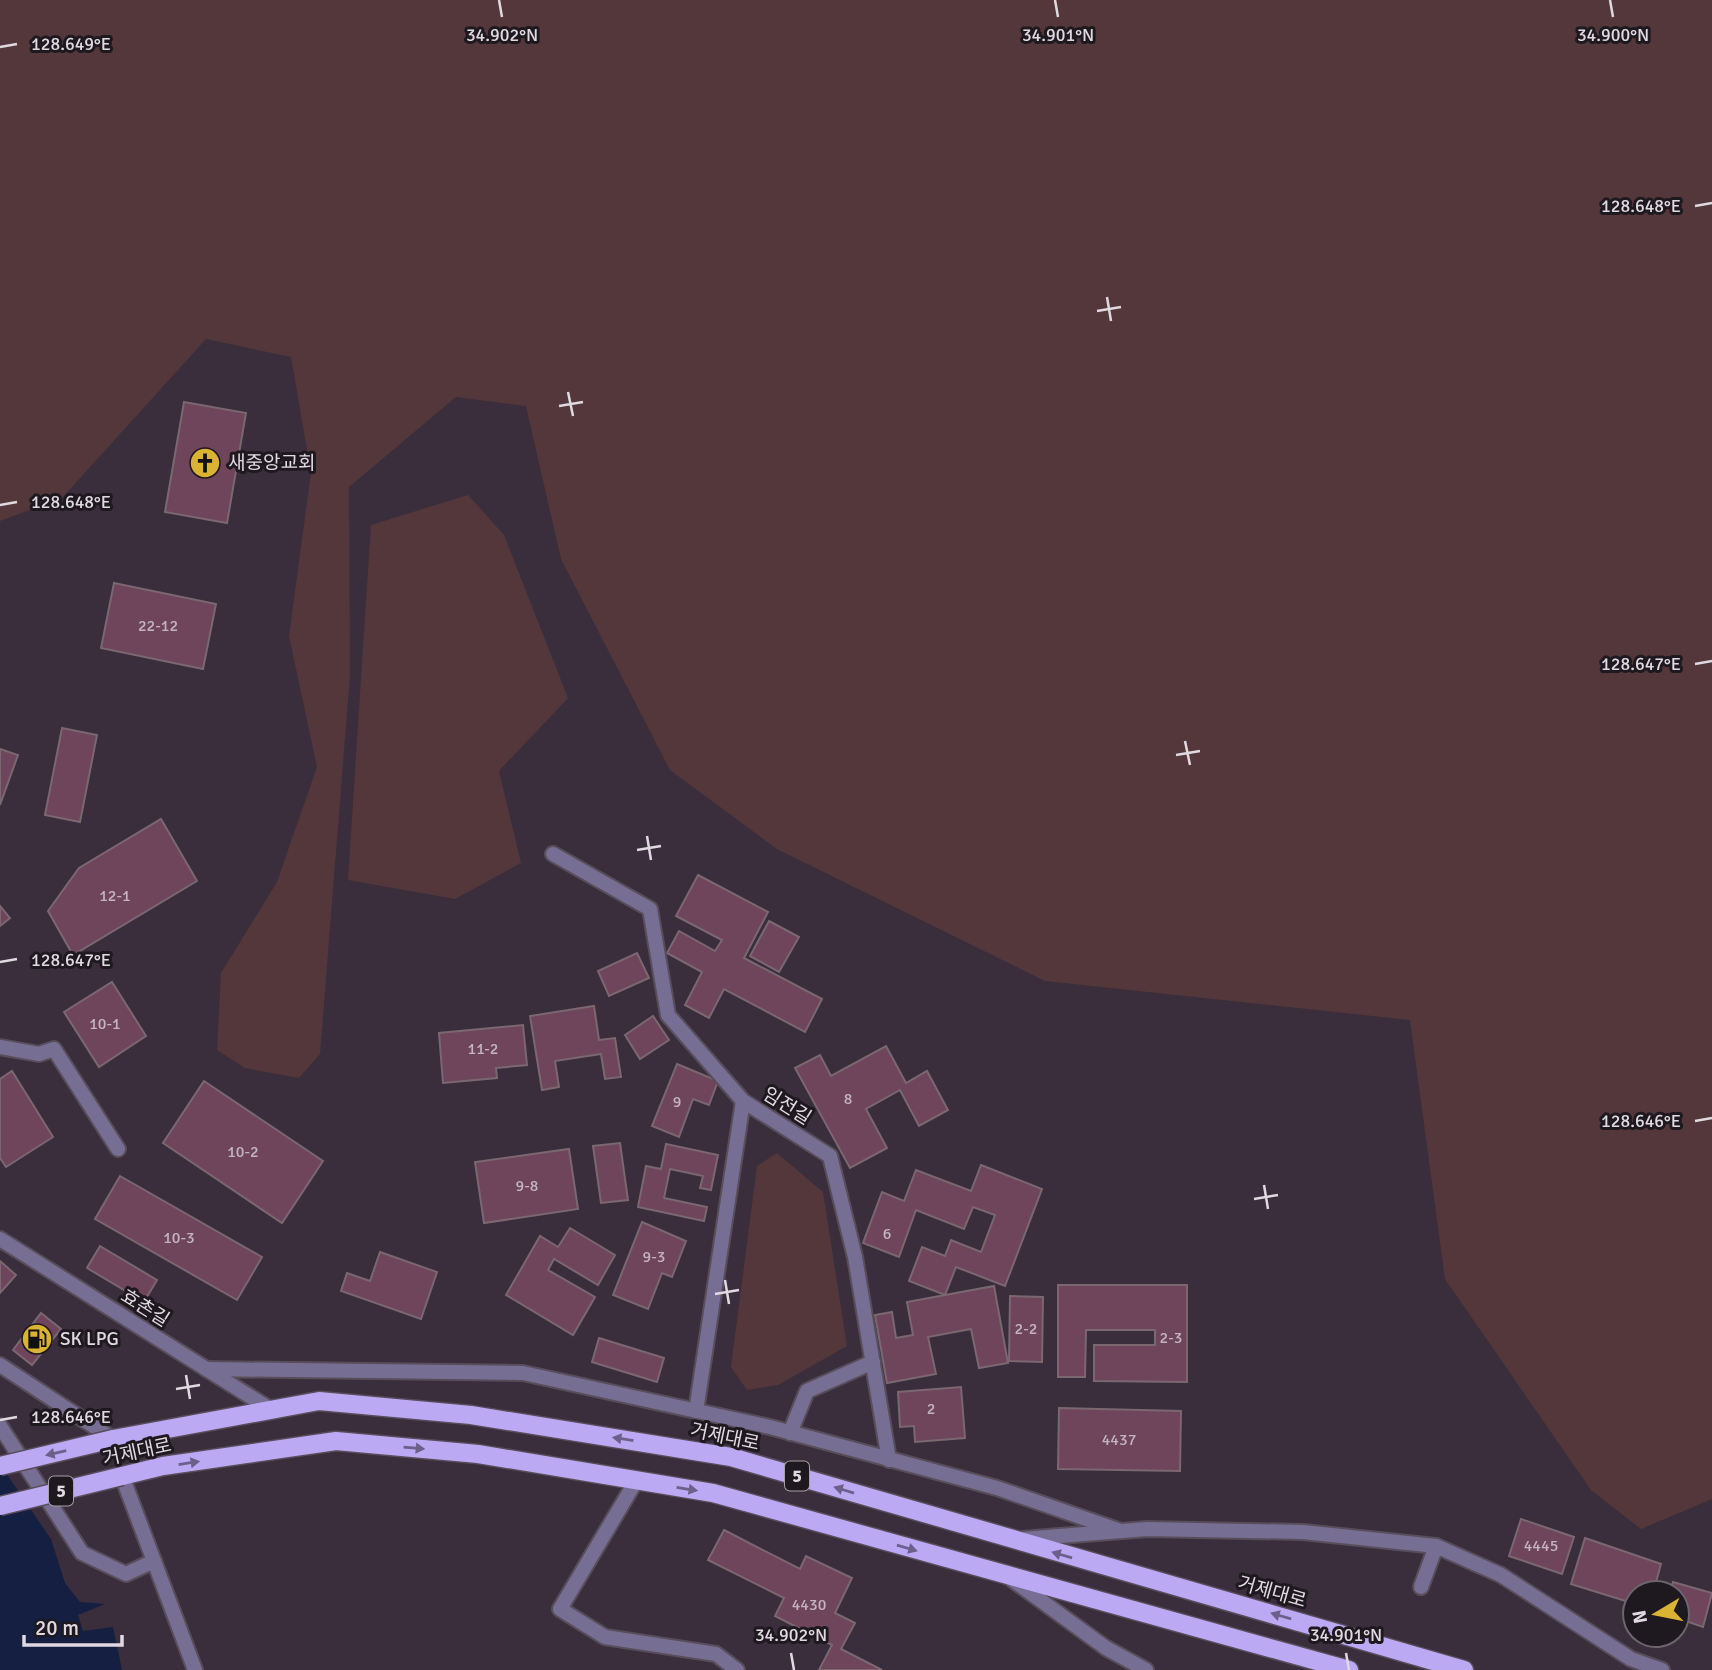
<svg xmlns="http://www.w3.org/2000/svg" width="1712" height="1670" viewBox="0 0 1712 1670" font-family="Signika,'Noto Sans KR',sans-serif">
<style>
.green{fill:#54373a}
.water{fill:#151f41}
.building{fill:#6f455b;stroke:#7a6770;stroke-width:2}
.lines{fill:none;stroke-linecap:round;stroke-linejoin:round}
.lane-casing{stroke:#584d5a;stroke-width:18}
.street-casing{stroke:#584d5a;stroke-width:18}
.primary-casing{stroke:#584d5a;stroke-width:21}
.lane{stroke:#776f93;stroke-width:14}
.street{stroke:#776f93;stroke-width:14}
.primary{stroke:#bba9f4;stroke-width:18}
.primary-bridge-casing{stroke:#584d5a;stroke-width:21;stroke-linecap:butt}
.primary-bridge{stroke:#bba9f4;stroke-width:18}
.oneway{fill:#6c608a}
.ticks{fill:none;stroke:#e0d9e1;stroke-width:2.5}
.labels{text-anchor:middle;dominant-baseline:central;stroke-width:6;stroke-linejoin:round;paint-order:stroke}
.number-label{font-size:16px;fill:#c4b4c0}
.shield{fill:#1e181f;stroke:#a69fa7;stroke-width:2}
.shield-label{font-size:18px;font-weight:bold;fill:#e0d9e1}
.poi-label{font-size:19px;fill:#e0d9e1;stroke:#1e181f;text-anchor:start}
.street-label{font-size:19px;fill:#e0d9e1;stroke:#1e181f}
.ticks-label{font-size:18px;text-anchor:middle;fill:#e0d9e1;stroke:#1e181f;stroke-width:6;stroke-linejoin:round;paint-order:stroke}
</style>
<rect width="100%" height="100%" fill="#3a2e3c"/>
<g class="green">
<path d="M 0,0 L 1712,0 L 1712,1499 L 1641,1529 L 1591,1490 L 1445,1279 L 1410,1020 L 1045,981 L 777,849 L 670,770 L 561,559 L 526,406 L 456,397 L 349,487 L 350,675 L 320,1054 L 299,1078 L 245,1068 L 217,1050 L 221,973 L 277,882 L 317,767 L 289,636 L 311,473 L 291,357 L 206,339 L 62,498 L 0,521 Z"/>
<path d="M 468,495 L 504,535 L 568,698 L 499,771 L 521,863 L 455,899 L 348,880 L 371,525 Z"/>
<path d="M 777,1153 L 823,1192 L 847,1346 L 778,1385 L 747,1390 L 731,1367 L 757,1166 Z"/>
</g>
<path class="water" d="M 0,1464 L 51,1539 L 65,1583 L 80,1602 L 105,1604 L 78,1615 L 83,1631 L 113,1627 L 122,1670 L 0,1670 Z"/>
<g class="building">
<path d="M 184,402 L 246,413 L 227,523 L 165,512 Z"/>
<path d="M 114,583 L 216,604 L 203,669 L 101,648 Z"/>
<path d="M 62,728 L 97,735 L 80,822 L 45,815 Z"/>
<path d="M 0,749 L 18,755 L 0,805 Z"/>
<path d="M 161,819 L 197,881 L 73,955 L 48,911 L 79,868 Z"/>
<path d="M 698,875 L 768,912 L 744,958 L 822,999 L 805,1032 L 724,989 L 709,1018 L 685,1005 L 702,972 L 667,953 L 679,931 L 715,951 L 722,940 L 676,916 Z"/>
<path d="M 0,906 L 10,918 L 0,926 Z"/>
<path d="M 769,921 L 799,937 L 779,972 L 750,956 Z"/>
<path d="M 637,953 L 649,978 L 609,996 L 598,971 Z"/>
<path d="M 112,982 L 146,1036 L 99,1067 L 64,1012 Z"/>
<path d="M 594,1006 L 599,1040 L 615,1038 L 621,1077 L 605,1079 L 601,1054 L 555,1061 L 559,1087 L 542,1090 L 530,1016 Z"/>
<path d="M 653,1016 L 669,1040 L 640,1059 L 625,1035 Z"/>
<path d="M 523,1025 L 527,1065 L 496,1068 L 497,1078 L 443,1083 L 439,1033 Z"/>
<path d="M 886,1046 L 906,1083 L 927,1071 L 948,1110 L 919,1126 L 900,1090 L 866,1109 L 887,1148 L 850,1168 L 795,1068 L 820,1055 L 831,1076 Z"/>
<path d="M 677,1064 L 718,1081 L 709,1105 L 693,1099 L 679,1137 L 652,1126 Z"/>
<path d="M 12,1071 L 53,1137 L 6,1167 L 0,1158 L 0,1079 Z"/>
<path d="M 204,1081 L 323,1161 L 282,1223 L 163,1143 Z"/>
<path d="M 620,1143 L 628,1200 L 601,1203 L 593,1146 Z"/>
<path d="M 666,1144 L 718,1155 L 711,1190 L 700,1188 L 703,1176 L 670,1169 L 664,1198 L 707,1207 L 704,1221 L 638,1207 L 646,1166 L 661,1169 Z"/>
<path d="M 569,1149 L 578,1209 L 484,1223 L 475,1162 Z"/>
<path d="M 981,1165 L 1042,1189 L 1005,1286 L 956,1267 L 945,1295 L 909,1281 L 922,1247 L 945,1256 L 951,1240 L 981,1252 L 995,1215 L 973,1207 L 964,1229 L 916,1210 L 899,1257 L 863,1243 L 882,1192 L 904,1201 L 916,1170 L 971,1191 Z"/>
<path d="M 120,1176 L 262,1257 L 237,1300 L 95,1219 Z"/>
<path d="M 642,1222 L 686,1241 L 672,1277 L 662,1273 L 648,1309 L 613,1295 Z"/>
<path d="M 570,1228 L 615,1255 L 598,1285 L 554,1259 L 548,1270 L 595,1297 L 573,1335 L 506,1295 L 540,1236 L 558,1247 Z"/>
<path d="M 100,1246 L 157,1280 L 144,1302 L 87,1268 Z"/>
<path d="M 380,1252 L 437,1272 L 421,1319 L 341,1291 L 347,1273 L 370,1281 Z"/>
<path d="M 0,1261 L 16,1275 L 0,1293 Z"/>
<path d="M 1058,1285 L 1187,1285 L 1187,1382 L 1094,1381 L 1094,1345 L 1155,1345 L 1155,1330 L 1086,1330 L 1085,1377 L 1058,1377 Z"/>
<path d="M 994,1286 L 1008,1363 L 979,1368 L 971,1329 L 928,1337 L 936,1374 L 887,1383 L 875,1315 L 892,1312 L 896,1338 L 913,1335 L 907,1302 Z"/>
<path d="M 1010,1296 L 1043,1297 L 1042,1362 L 1009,1361 Z"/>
<path d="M 41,1313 L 61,1329 L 32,1365 L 13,1350 Z"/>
<path d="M 599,1338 L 664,1358 L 657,1382 L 592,1362 Z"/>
<path d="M 961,1387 L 965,1438 L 915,1442 L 914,1426 L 900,1427 L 898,1392 Z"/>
<path d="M 1059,1408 L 1181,1411 L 1180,1471 L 1058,1469 Z"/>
<path d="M 1521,1519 L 1574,1537 L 1562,1574 L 1509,1556 Z"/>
<path d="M 724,1530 L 800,1569 L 806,1556 L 852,1578 L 835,1613 L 855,1623 L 841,1649 L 882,1670 L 819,1670 L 832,1645 L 775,1616 L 784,1598 L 708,1560 Z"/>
<path d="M 1585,1538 L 1661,1564 L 1653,1593 L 1635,1593 L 1635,1604 L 1571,1584 Z"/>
<path d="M 1673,1582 L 1712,1593 L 1703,1627 L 1677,1618 L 1677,1593 L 1669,1593 Z"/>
</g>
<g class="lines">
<g class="lane-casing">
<g id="lane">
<path d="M 0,1047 L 39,1054 L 54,1049 L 118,1149"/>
<path d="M 0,1365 L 113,1439"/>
<path d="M 0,1426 L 82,1553 L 126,1574 L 154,1561"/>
<path d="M 122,1476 L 195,1670"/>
<path d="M 636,1481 L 560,1609 L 605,1637 L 716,1654 L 737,1670"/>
<path d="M 1010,1578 L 1106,1648 L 1146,1670"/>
<path d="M 1421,1587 L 1436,1546"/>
</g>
</g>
<g class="street-casing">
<g id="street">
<path d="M 553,854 L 650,909 L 668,1015 L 743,1101 L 830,1156 L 855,1257 L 889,1460"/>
<path d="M 0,1239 L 270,1409"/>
<path d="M 206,1369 L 523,1373 L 770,1427 L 997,1488 L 1121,1531"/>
<path d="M 696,1411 L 743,1101"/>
<path d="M 790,1433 L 807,1391 L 873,1362"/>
<path d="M 1022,1539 L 1147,1529 L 1303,1532 L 1436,1546 L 1501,1575 L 1631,1659 L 1662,1670"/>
</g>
</g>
<g class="primary-casing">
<g id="primary">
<path d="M 113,1439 L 319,1401 L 471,1415 L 731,1457 L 1464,1670"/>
<path d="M 122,1476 L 163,1466 L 336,1441 L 478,1454 L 713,1493 L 1349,1670"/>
</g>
</g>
<use href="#lane" class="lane"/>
<use href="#street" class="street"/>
<use href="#primary" class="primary"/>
<g class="primary-bridge-casing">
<g id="primary-bridge">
<path d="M 0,1466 L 113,1439"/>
<path d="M 0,1506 L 122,1476"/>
</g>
</g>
<use href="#primary-bridge" class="primary-bridge"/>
</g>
<defs><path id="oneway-solid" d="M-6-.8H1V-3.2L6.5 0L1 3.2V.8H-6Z" transform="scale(1.75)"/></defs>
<g class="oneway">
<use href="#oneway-solid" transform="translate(623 1439) rotate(-171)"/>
<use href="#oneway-solid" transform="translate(414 1448) rotate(5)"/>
<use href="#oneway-solid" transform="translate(56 1453) rotate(167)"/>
<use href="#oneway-solid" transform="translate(189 1463) rotate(-9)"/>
<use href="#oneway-solid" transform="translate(687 1489) rotate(9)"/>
<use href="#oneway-solid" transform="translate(844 1490) rotate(-163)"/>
<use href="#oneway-solid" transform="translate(907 1548) rotate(16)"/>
<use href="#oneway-solid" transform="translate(1062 1555) rotate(-164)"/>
<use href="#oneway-solid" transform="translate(1281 1616) rotate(-164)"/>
</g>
<path class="ticks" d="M 499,0 L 502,17M 1055,0 L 1058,17M 1610,0 L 1613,17M 0,47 L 17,44M 1695,206 L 1712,203M 1107,297 L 1111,321M 1097,311 L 1121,307M 568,392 L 573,416M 559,406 L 583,402M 0,505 L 17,502M 1695,664 L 1712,661M 1185,741 L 1190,765M 1176,755 L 1200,751M 647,836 L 651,860M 637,850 L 661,846M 0,962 L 17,959M 1695,1121 L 1712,1118M 1264,1185 L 1268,1209M 1254,1199 L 1278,1195M 725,1280 L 729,1304M 715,1294 L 739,1290M 186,1375 L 190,1399M 176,1389 L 200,1385M 0,1420 L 17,1417M 791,1653 L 794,1670M 1346,1653 L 1349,1670"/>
<defs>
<g id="church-disc" transform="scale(1.575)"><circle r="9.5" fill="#dab333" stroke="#1e181f"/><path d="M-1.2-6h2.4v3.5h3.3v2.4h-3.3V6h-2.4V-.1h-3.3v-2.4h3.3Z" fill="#111"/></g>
<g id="fuel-disc" transform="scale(1.575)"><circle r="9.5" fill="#dab333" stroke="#1e181f"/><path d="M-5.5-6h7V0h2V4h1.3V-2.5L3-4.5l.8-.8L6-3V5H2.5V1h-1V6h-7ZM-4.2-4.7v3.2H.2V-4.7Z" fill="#111"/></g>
</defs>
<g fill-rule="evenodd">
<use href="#church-disc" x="205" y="463"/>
<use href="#fuel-disc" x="37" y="1339"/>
</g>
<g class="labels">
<g class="number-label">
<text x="158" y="626">22-12</text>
<text x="115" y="896">12-1</text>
<text x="105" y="1024">10-1</text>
<text x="483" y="1049">11-2</text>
<text x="848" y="1099">8</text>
<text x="677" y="1102">9</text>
<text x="243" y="1152">10-2</text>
<text x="527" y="1186">9-8</text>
<text x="887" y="1234">6</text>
<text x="179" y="1238">10-3</text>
<text x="654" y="1257">9-3</text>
<text x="1026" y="1329">2-2</text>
<text x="1171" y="1338">2-3</text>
<text x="931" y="1409">2</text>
<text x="1119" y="1440">4437</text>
<text x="1541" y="1546">4445</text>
<text x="809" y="1605">4430</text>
</g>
<g class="shield">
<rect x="785" y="1461.5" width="24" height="29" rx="5"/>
<rect x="49" y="1476.5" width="24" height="29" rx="5"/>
</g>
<g class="shield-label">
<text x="797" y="1476">5</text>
<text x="61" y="1491">5</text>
</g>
<g class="poi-label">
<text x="228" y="463">새중앙교회</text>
<text x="60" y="1339">SK LPG</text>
</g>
<g class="street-label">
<text transform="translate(787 1106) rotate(32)">임전길</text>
<text transform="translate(145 1308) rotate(32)">효촌길</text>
<text transform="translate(725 1437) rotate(12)">거제대로</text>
<text transform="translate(137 1452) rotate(-12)">거제대로</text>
<text transform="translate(1272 1592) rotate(16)">거제대로</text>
</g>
</g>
<g class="ticks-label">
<text x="502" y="41">34.902°N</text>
<text x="1058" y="41">34.901°N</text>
<text x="1613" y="41">34.900°N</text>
<text x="71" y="50">128.649°E</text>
<text x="1641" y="212">128.648°E</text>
<text x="71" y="508">128.648°E</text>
<text x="1641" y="670">128.647°E</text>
<text x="71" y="966">128.647°E</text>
<text x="1641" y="1127">128.646°E</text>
<text x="71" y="1423">128.646°E</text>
<text x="791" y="1641">34.902°N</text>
<text x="1346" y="1641">34.901°N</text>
</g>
<g transform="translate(1656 1614) rotate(260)"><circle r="33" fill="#1e181f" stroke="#6c656d" stroke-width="2"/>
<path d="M0-5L12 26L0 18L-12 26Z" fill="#dab333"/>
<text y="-10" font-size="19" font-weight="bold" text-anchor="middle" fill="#e0d9e1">N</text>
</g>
<path d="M24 1635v10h98v-10" fill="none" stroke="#e0d9e1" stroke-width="3.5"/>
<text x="35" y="1635" font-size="21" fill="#e0d9e1" stroke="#1e181f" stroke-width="5" paint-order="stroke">20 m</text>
</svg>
